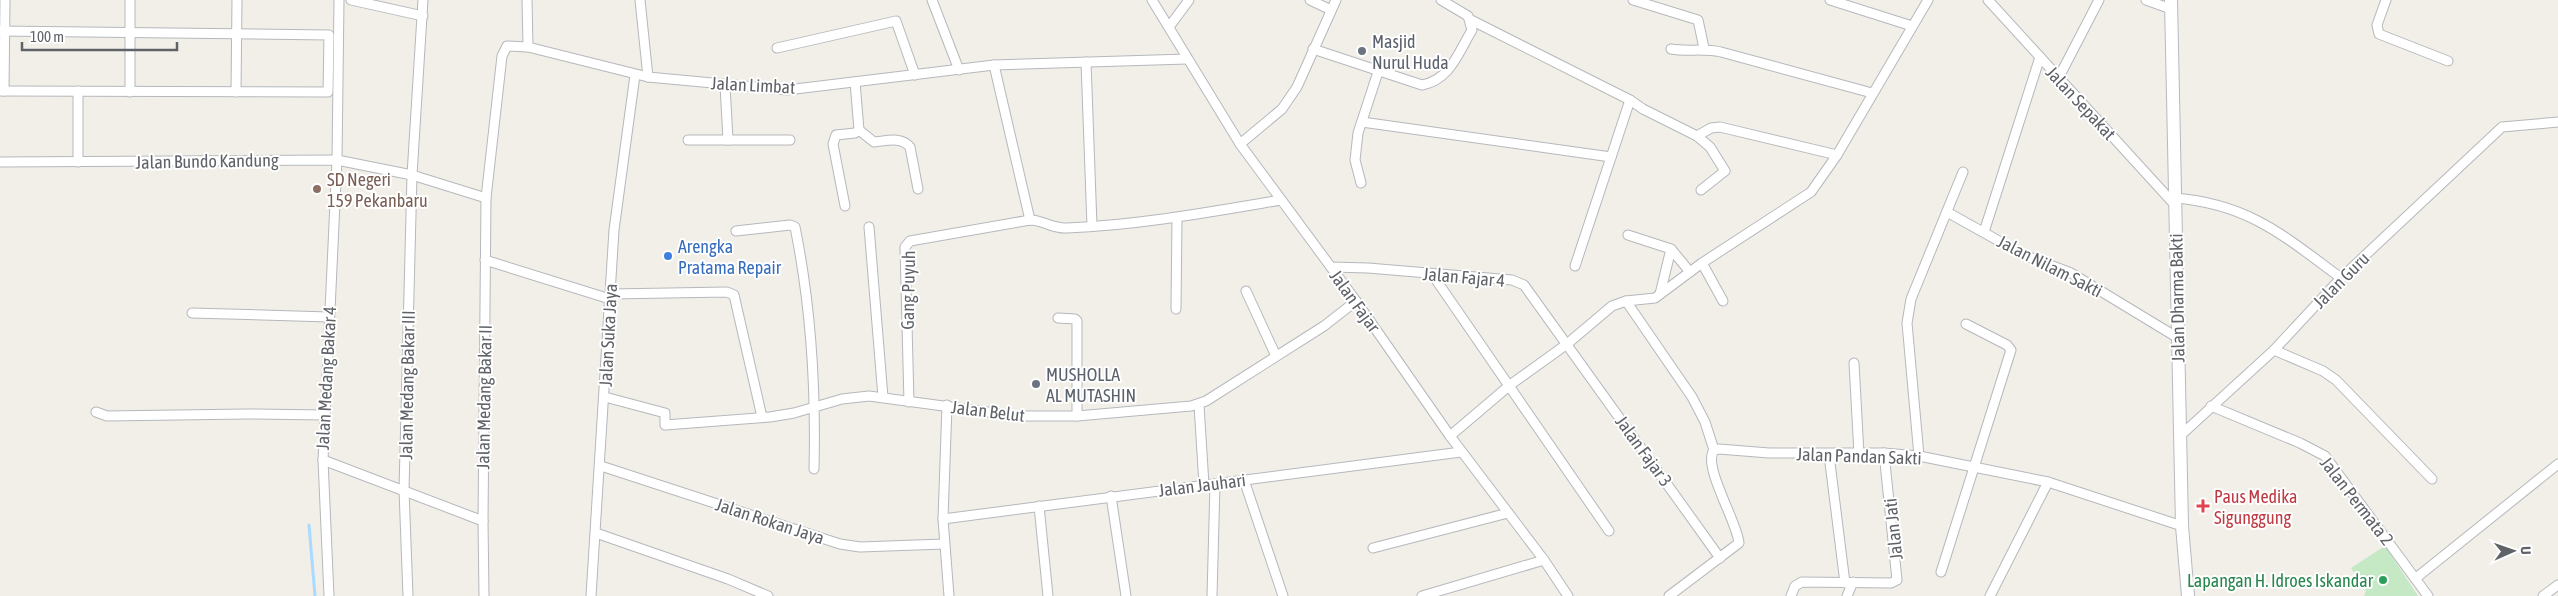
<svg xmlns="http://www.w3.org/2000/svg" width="2558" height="596" viewBox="0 0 2558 596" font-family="'Asap Condensed',sans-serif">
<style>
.green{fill:#c5e8c5}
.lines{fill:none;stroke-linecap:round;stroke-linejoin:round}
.stream{stroke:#aadaff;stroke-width:3}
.street-casing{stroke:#b5b8bc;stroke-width:11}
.secondary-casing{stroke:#b6babf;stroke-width:14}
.street{stroke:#fff;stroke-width:9}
.secondary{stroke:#fff;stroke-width:12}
.worship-dot{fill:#6b7280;stroke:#fff;stroke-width:2}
.education-dot{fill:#8d6e63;stroke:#fff;stroke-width:2}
.shop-dot{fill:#3f7fe0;stroke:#fff;stroke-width:2}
.health-dot{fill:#e0444e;stroke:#fff;stroke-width:2}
.leisure-dot{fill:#2e9e5b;stroke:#fff;stroke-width:2}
.labels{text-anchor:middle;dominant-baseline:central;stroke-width:4;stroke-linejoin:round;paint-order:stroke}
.worship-label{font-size:18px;fill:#5b616d;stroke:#fff;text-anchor:start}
.street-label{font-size:18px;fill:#5f6368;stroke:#fff}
.education-label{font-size:18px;fill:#785e54;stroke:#fff;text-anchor:start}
.shop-label{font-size:18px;fill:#366cbe;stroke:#fff;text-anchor:start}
.health-label{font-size:18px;fill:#be3a42;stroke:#fff;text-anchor:start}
.leisure-label{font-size:18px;fill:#27864d;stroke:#fff;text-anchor:end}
</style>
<rect width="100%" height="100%" fill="#f1efe8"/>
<path class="green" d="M 2385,546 L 2418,596 L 2364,596 L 2366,591 L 2351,568 Z"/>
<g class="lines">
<path class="stream" d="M 309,525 L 315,596"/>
<g class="street-casing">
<g id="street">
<path d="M 351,0 L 423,16"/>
<path d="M 527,0 L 528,47"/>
<path d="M 640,0 L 648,77"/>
<path d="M 932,0 L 959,70"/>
<path d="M 1152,0 L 1240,144 L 1356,301 L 1450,436 L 1544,560 L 1568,596"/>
<path d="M 1310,0 L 1331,10"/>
<path d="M 1633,0 L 1698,20 L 1704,48"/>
<path d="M 1830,0 L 1912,26"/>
<path d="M 1988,0 L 2175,205"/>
<path d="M 2146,0 L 2171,9"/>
<path d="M 2386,0 L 2377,25 L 2379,34 L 2448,61"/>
<path d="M 1471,20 L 1630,100 L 1643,109 L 1697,136"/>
<path d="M 1169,27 L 1189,0"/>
<path d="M 0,31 L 329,35 L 328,92 L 0,91"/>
<path d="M 777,48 L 896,21 L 915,75"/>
<path d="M 1313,49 L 1422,85 C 1450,80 1458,53 1472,30 L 1468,16 L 1441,0"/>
<path d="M 1671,49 C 1688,52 1703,48 1721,52 L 1872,93"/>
<path d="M 1086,62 L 1092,226"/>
<path d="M 994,65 L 1030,220"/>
<path d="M 2059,77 L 2099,0"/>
<path d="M 725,85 L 728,140 L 790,140"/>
<path d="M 4,91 L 5,0"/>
<path d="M 78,91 L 78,162"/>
<path d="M 130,92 L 130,0"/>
<path d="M 236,92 L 237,0"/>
<path d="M 1362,122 L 1611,157"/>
<path d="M 859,130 L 874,142 C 886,141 901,136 910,147 L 918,189"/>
<path d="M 688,140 L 728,140"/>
<path d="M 1240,144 L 1282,109 L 1297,87 L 1336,0"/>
<path d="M 0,162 L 337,160 L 412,175 L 486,198"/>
<path d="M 1361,183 L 1355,160 L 1358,133 L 1378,72"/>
<path d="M 1701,190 L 1725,171 L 1710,147 L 1697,136 L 1711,128 L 1720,127 L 1837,155"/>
<path d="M 2175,198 C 2249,204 2284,236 2341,278"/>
<path d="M 845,206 L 833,144 L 836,135 L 855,133 L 859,130 L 855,82"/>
<path d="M 1947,212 L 2024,255 L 2071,273 L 2178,338"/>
<path d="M 869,227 L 883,397"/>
<path d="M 736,231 L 790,225 L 795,227 C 811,306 816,389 814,469"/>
<path d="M 1984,232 L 2040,57"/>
<path d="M 1628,235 L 1671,249 L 1690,272"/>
<path d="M 485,260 L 610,299"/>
<path d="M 1702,263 L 1723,301"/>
<path d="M 1575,266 L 1630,100"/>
<path d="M 1331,267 L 1368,268 L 1512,280 L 1524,285 L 1720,558"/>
<path d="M 1432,274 L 1609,531"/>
<path d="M 1246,291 L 1276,356"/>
<path d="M 611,294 L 727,292 L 734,295 L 762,417"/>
<path d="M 1660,294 L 1671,249"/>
<path d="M 1626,301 L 1692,397 L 1705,422 L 1714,450"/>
<path d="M 1176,309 L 1177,218"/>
<path d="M 192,313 L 329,317"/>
<path d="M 1058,318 L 1075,319 L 1077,321 L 1077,416"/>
<path d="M 2274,350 L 2323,371 L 2336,380 L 2432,479"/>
<path d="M 1854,363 L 1859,454"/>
<path d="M 605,397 L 665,413 L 665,425 L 770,417 L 794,413 L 842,399 L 869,396 L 1018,416 L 1077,416 L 1191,406 L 1206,401 L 1324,326 L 1356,301"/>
<path d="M 909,402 L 905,247 L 910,241 L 1030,220 C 1043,220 1053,229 1067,228 C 1139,225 1210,212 1281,200"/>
<path d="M 947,405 L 943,519 L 949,596"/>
<path d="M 1199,405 L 1204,485"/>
<path d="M 2211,406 L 2300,443 L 2325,456 L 2428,596"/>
<path d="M 96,412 L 107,416 L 247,414 L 325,415"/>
<path d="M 2181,435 L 2274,350 L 2341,278 L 2502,127 L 2558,122"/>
<path d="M 1450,436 L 1510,385 L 1567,344 L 1612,306 L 1626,301 L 1655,298 L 1702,263 L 1811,192 L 1837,155 L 1928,0"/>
<path d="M 1829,455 L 1845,583"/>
<path d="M 1919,456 L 1907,323 L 1911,299 L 1963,172"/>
<path d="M 323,460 L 483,521"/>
<path d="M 601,466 L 840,544 L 860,547 L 944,544"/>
<path d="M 1244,480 L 1283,596"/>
<path d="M 1111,496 L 1126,596"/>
<path d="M 1039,506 L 1048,596"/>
<path d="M 943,519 L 1461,452"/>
<path d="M 596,533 L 728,579 L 768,596"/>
<path d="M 1373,548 L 1508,513"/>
<path d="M 1941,572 L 2011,350 L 2007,345 L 1966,324"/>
<path d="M 2416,578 L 2558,464"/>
<path d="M 329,596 L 323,460 L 337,160 L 339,0"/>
<path d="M 408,596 L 404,490 L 412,175 L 423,0"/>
<path d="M 484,596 L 483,521 L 486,198 L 502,56 L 507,46 L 528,47 L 648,77 L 787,90 L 994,65 L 1187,59"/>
<path d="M 591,596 L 614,230 L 635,75"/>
<path d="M 1212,596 L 1215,484"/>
<path d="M 1422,596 L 1544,560"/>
<path d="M 1669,596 L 1739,543 C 1737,521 1702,466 1714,450 L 1719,449 L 1769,453 L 1884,453 L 1919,456 L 2048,482 L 2182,526"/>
<path d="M 1791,596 L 1795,586 L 1802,582 L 1891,583 L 1897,580 L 1884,453"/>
<path d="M 1847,596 L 1853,582"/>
<path d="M 1990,596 L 2048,482"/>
<path d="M 2543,596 L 2558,585"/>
</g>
</g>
<g class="secondary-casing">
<path id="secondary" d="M 2171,0 L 2182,526 L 2188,596"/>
</g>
<use href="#street" class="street"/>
<use href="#secondary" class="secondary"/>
</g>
<g class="worship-dot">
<circle cx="1362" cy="51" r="5"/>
<circle cx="1036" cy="384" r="5"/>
</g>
<circle class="education-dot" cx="317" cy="189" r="5"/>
<circle class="shop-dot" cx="668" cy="256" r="5"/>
<path class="health-dot" d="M2200.5 498.5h5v5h5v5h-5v5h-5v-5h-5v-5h5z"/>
<circle class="leisure-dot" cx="2383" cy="580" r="5"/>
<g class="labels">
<g class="worship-label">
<text x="1372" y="41">Masjid<tspan x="1372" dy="21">Nurul Huda</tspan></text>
<text x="1046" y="374">MUSHOLLA<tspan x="1046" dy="21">AL MUTASHIN</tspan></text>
</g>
<g class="street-label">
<text transform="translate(753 85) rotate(3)">Jalan Limbat</text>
<text transform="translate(2081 103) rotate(47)">Jalan Sepakat</text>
<text transform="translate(207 161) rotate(-1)">Jalan Bundo Kandung</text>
<text transform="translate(2050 266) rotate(27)">Jalan Nilam Sakti</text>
<text transform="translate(1464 277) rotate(5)">Jalan Fajar 4</text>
<text transform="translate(2341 280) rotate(-45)">Jalan Guru</text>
<text transform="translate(908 290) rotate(-89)">Gang Puyuh</text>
<text transform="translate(2177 298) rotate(-91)">Jalan Dharma Bakti</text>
<text transform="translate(1355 301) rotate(54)">Jalan Fajar</text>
<text transform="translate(608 335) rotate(-87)">Jalan Suka Jaya</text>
<text transform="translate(326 378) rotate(-87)">Jalan Medang Bakar 4</text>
<text transform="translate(407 385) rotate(-89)">Jalan Medang Bakar III</text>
<text transform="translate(484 397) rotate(-89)">Jalan Medang Bakar II</text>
<text transform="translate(988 411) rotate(7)">Jalan Belut</text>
<text transform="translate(1644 451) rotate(54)">Jalan Fajar 3</text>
<text transform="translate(1859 456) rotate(2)">Jalan Pandan Sakti</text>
<text transform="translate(1202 485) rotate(-7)">Jalan Jauhari</text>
<text transform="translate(2357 501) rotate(52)">Jalan Permata 2</text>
<text transform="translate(770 521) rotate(18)">Jalan Rokan Jaya</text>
<text transform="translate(1893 529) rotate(-96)">Jalan Jati</text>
</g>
<g class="education-label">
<text x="327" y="179">SD Negeri<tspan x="327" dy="21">159 Pekanbaru</tspan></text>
</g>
<g class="shop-label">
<text x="678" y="246">Arengka<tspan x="678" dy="21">Pratama Repair</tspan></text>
</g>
<g class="health-label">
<text x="2214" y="496">Paus Medika<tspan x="2214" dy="21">Sigunggung</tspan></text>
</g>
<g class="leisure-label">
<text x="2373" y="580">Lapangan H. Idroes Iskandar</text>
</g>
</g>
<g transform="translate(2513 551) rotate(88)" stroke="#ffffff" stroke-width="4" paint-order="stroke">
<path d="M0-4L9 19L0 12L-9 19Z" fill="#5f6368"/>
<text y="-8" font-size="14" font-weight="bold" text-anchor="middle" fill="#5f6368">U</text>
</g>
<path d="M22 42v8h155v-8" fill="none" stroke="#5f6368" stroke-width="2.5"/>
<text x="30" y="42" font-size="15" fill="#5f6368" stroke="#ffffff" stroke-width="4" paint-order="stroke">100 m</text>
</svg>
